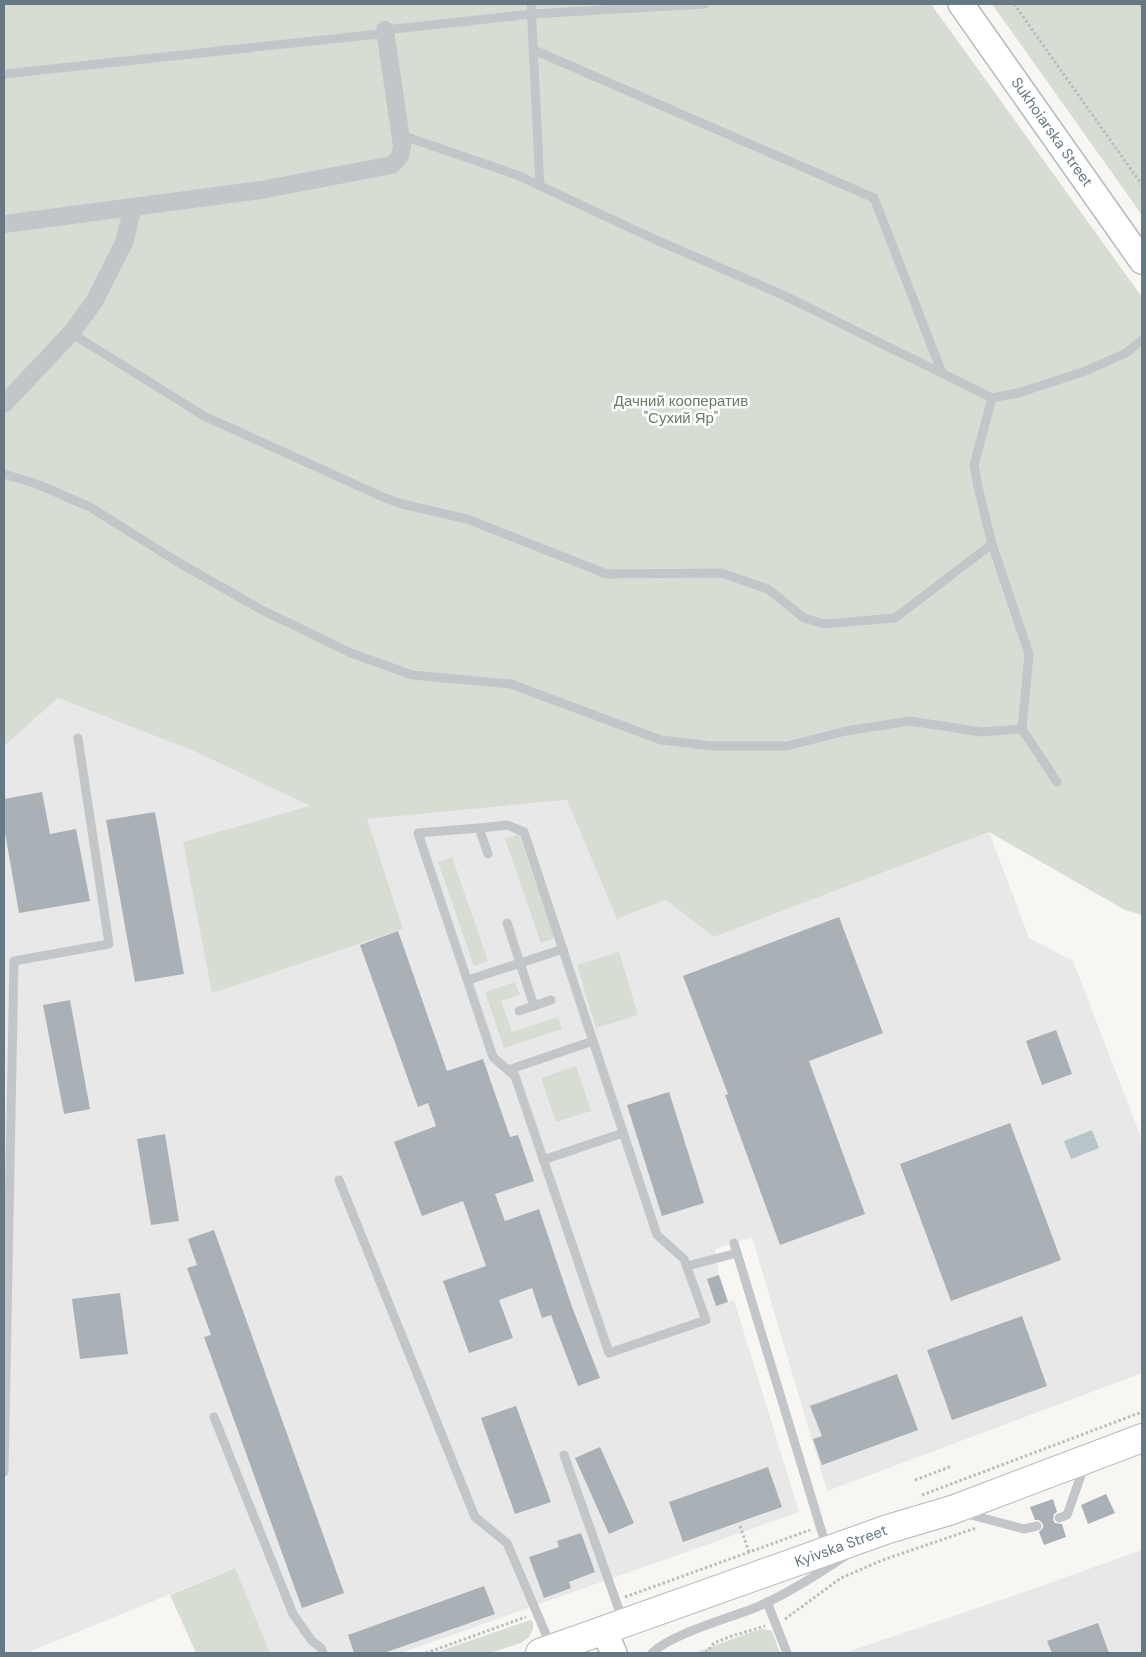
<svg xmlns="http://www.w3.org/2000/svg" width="1146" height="1657" viewBox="0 0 1146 1657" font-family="'DM Sans',sans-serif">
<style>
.built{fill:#e7e8e7}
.green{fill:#d8ddd4}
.water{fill:#b8c5c8}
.building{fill:#a9b1b6}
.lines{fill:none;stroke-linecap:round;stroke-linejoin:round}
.secondary-casing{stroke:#b4babe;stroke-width:28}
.primary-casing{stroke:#b3b8bb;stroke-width:30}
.path{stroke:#babdbf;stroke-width:3;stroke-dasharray:2.5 2.5;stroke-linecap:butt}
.lane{stroke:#c2c6c9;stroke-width:9}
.street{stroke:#c2c6c9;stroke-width:18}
.secondary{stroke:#fff;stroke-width:25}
.primary{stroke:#fff;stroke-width:28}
.labels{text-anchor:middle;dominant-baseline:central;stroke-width:5;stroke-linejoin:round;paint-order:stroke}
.street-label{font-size:15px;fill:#667884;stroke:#fff}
.park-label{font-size:15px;fill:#6a7b65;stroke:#fff}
</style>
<rect width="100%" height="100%" fill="#f7f6f3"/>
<g class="built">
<path d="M 58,698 L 196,752 L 310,806 L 366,819 L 568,800 L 617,919 L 666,900 L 714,937 L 989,832 L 1029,938 L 1073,961 L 1142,1140 L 1142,1373 L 827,1491 L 752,1237 L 715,1249 L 719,1275 L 728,1302 L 734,1300 L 799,1512 L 401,1653 L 270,1653 L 234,1568 L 26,1653 L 4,1653 L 4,746 Z"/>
<path d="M 1142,1550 L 1142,1653 L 844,1653 L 1016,1595 Z"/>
</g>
<g class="green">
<path d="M 4,4 L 931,4 L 1142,297 L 1142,915 L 1125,910 L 989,832 L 714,937 L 666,900 L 617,919 L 567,800 L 367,819 L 403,929 L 212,993 L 183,842 L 310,806 L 196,752 L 58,698 L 4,746 Z"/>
<path d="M 992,4 L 1142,4 L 1142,215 Z"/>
<path d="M 519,834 L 555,938 L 541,943 L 505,839 Z"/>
<path d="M 452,857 L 488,961 L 474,966 L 438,862 Z"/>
<path d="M 619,952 L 638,1015 L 596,1028 L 577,965 Z"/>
<path d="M 515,982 L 520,995 L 501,1001 L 512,1032 L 558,1017 L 562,1029 L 504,1048 L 485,992 Z"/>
<path d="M 576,1066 L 591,1111 L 556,1122 L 541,1078 Z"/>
<path d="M 235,1568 L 270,1653 L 196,1653 L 170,1595 Z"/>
<path d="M 530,1620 L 533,1622 L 533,1629 L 529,1637 L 521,1643 L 490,1653 L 434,1653 Z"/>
<path d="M 764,1629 L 772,1631 L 780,1653 L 695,1653 L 754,1631 Z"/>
</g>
<path class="water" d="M 1092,1130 L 1099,1148 L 1071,1159 L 1064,1141 Z"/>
<g class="building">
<path d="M 42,792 L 50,834 L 76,829 L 90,901 L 19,913 L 4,827 L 4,799 Z"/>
<path d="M 155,812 L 184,974 L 135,982 L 106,820 Z"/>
<path d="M 839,917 L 883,1033 L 809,1061 L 865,1214 L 780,1245 L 725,1095 L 728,1094 L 683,976 Z"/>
<path d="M 398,931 L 447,1071 L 483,1059 L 510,1137 L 518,1135 L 534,1181 L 495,1194 L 505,1221 L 539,1209 L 572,1307 L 600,1378 L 578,1386 L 551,1315 L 542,1318 L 532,1288 L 499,1300 L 513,1338 L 469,1353 L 443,1281 L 486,1266 L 463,1201 L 422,1216 L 394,1142 L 436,1126 L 428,1103 L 418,1107 L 360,945 Z"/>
<path d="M 70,1000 L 90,1109 L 64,1114 L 43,1005 Z"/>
<path d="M 1056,1030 L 1072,1074 L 1042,1085 L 1026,1041 Z"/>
<path d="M 669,1092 L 704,1203 L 662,1216 L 627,1105 Z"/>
<path d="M 1010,1123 L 1061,1260 L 951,1301 L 900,1164 Z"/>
<path d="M 165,1134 L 179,1221 L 151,1225 L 137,1139 Z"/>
<path d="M 214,1230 L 344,1593 L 302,1608 L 204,1337 L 211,1335 L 187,1268 L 197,1265 L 188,1239 Z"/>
<path d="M 719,1275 L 728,1302 L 716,1306 L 707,1279 Z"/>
<path d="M 120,1293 L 128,1354 L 80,1359 L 72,1299 Z"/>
<path d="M 1022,1316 L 1047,1386 L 952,1420 L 927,1350 Z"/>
<path d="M 897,1374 L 918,1430 L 822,1465 L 813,1439 L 822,1436 L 810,1406 Z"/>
<path d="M 516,1406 L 551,1502 L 515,1514 L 481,1418 Z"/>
<path d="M 600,1447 L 634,1523 L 609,1534 L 575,1458 Z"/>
<path d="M 768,1467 L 782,1507 L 683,1542 L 669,1502 Z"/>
<path d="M 1106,1494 L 1115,1513 L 1088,1524 L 1081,1505 Z"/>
<path d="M 1053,1499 L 1057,1512 L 1054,1514 L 1053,1520 L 1055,1523 L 1062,1524 L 1066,1537 L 1044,1545 L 1039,1532 L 1043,1528 L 1043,1524 L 1039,1520 L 1035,1520 L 1030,1507 Z"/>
<path d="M 581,1533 L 595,1572 L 569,1582 L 571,1588 L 544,1598 L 529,1557 L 559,1547 L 557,1541 Z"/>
<path d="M 484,1586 L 495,1614 L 384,1653 L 354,1653 L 348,1635 Z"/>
<path d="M 1098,1623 L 1109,1653 L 1052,1653 L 1047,1641 Z"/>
</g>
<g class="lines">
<g class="secondary-casing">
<g id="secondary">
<path d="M 961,4 L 1142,261"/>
<path d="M 604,1631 L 614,1653"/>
</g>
</g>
<g class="primary-casing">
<path id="primary" d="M 540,1653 L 888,1529 L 952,1510 L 1142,1438"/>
</g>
<g class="path">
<path d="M 1014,4 L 1142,185"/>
<path d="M 1141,4 L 1142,6"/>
<path d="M 915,1480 L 952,1466"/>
<path d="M 922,1495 L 1142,1412"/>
<path d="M 740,1526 L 749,1552"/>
<path d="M 625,1597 L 810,1530"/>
<path d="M 785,1619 L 841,1578 L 880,1561 L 976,1528"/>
<path d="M 426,1653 L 526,1617"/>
<path d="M 706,1653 L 714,1643 L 732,1636 L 765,1626"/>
</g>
<g class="lane">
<path d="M 531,4 L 540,186"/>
<path d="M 534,50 L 874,198 L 942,373"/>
<path d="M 4,74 L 379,34 L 385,30 L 532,14 L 705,4"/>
<path d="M 401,135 L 517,175 L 654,239 L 783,295 L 992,398"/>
<path d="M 71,333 L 204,416 L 385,498 L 402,504 L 467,519 L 607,574 L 721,573 L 768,589 L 804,618 L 824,624 L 895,618 L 992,544"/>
<path d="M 4,474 L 37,484 L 90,507 L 176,561 L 262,610 L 351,653 L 412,675 L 511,684 L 661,740 L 712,746 L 787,746 L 846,731 L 910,721 L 981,732 L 1022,729"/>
<path d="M 1057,782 L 1022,729 L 1029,654 L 992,544 L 978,487 L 974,465 L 992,398 L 1018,393 L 1083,372 L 1126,353 L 1142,340"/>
<path d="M 479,828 L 418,833 L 493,1057 L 515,1076 L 609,1353 L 706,1320 L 684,1259 L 657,1235 L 524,832 L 507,825 L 479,828 L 488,854"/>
<path d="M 507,923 L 534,1006"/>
<path d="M 468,980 L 563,949"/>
<path d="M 519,1011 L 551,1000"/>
<path d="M 508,1070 L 593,1041"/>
<path d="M 543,1160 L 623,1133"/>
<path d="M 339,1180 L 475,1517 L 507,1543 L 551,1646"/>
<path d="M 734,1243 L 827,1549"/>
<path d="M 687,1266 L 737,1253"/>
<path d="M 214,1417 L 293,1614 L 312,1641 L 321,1648 L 323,1653"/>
<path d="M 564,1455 L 623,1621"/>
<path d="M 4,1472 L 14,961 L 109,944 L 78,738"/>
<path d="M 964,1513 L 1024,1529 L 1037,1526"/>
<path d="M 1059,1518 L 1067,1515 L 1085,1464"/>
<path d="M 767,1602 L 787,1653"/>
<path d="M 652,1653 C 671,1634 730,1618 757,1607 C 789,1593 818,1574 847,1555"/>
</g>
<g class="street">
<path d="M 4,224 L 261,190 L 392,165 L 400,156 L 402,146 L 385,30"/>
<path d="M 4,404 L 71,333 L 94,302 L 124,243 L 133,207"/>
</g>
<use href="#secondary" class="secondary"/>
<use href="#primary" class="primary"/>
</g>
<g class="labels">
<g class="street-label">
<text transform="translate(1052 132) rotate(55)">Sukhoiarska Street</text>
<text transform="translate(841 1546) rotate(-20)">Kyivska Street</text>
</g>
<g class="park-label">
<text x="681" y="401">Дачний кооператив<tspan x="681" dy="17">"Сухий Яр"</tspan></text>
</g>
</g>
<rect width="1146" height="1657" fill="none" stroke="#667884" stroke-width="10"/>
</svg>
